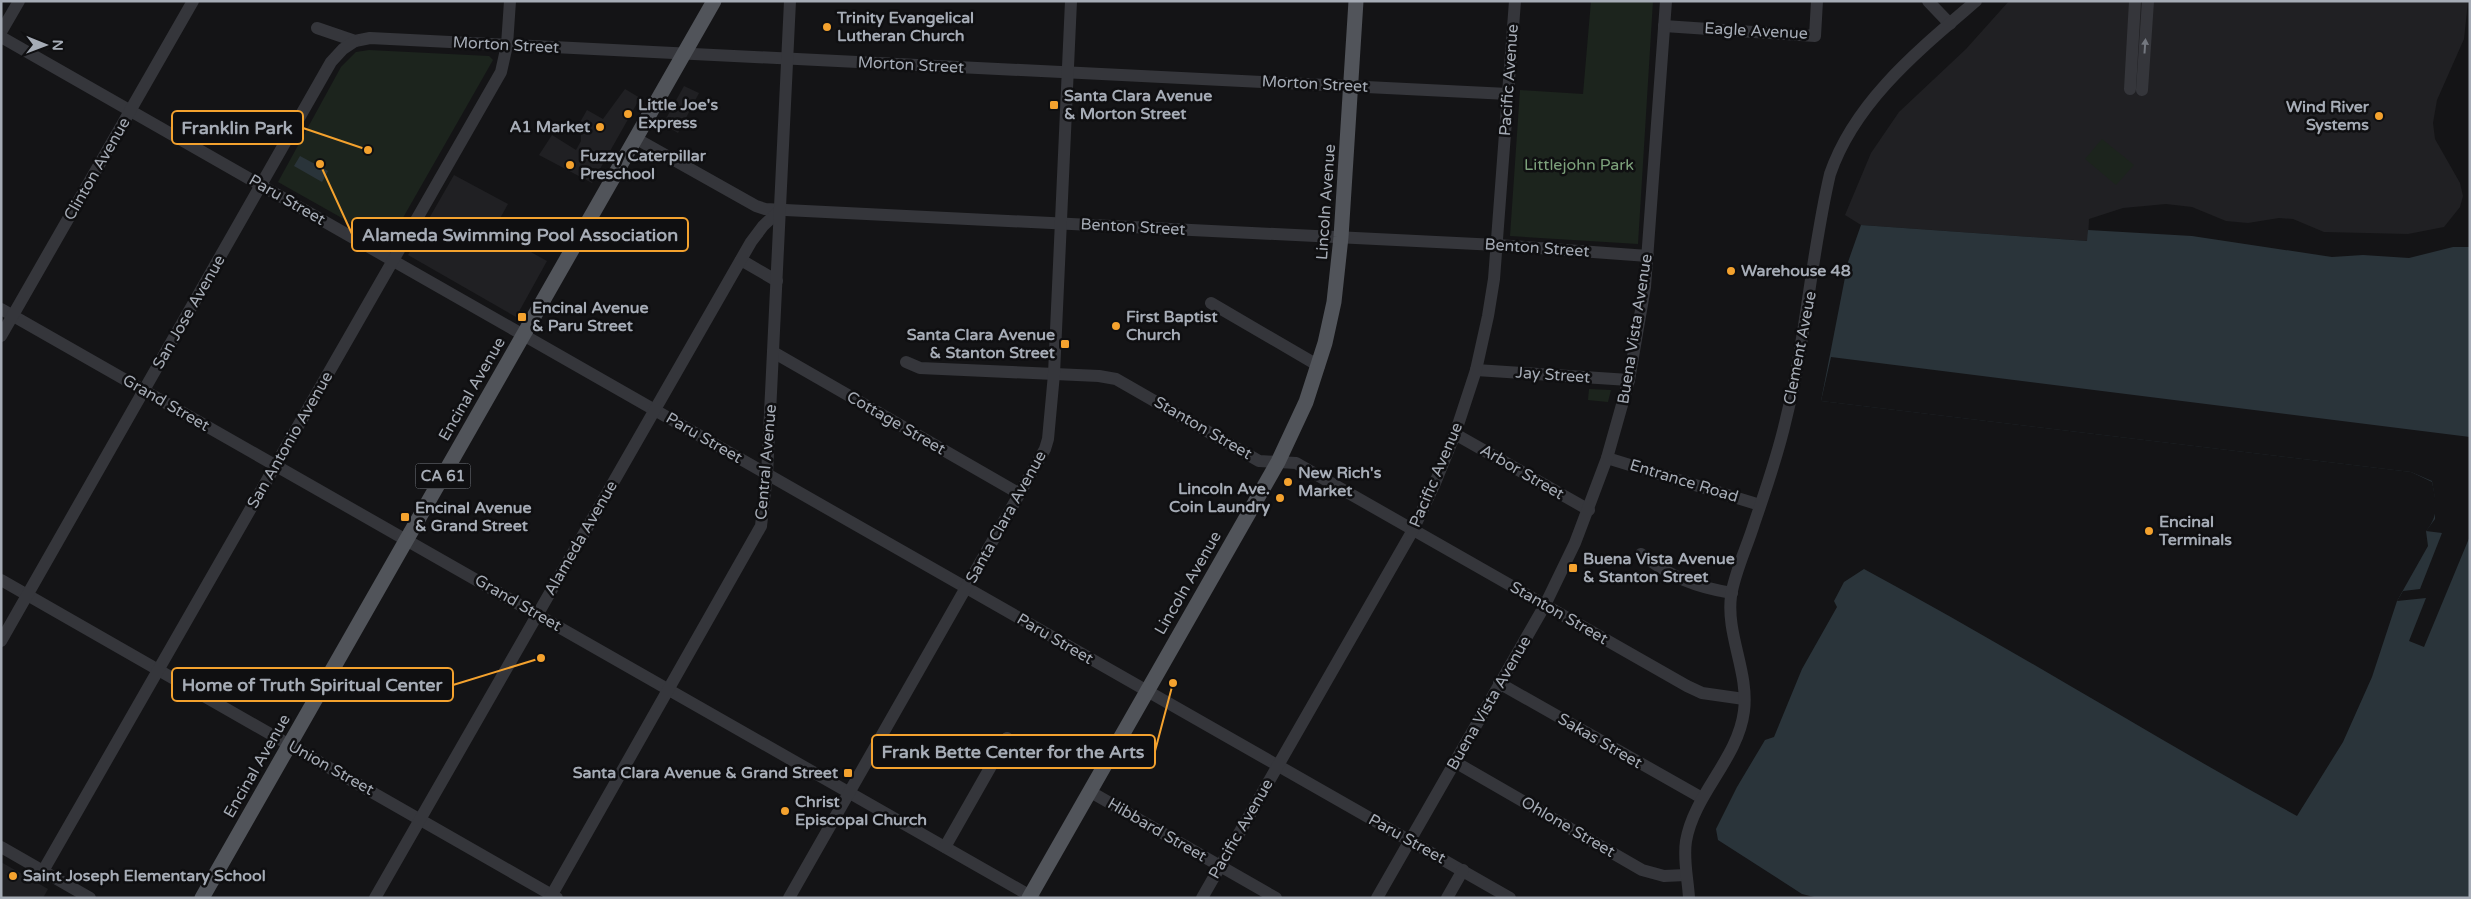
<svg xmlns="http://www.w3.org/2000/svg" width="2471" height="899" viewBox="0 0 2471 899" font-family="'Varela Round',sans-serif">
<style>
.built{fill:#202023}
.green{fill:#1c241d}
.water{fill:#2a343a}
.pier{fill:#141416}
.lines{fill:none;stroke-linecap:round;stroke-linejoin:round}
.minor{stroke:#35363b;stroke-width:12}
.major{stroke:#51545a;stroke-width:15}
.oneway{fill:#73777f}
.poi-dot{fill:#f4a22e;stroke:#0f0f11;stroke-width:2}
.labels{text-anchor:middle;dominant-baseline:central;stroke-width:5;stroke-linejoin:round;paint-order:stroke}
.shield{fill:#0f0f11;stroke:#797d84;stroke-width:1}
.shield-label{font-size:15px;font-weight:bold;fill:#a6acb6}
.poi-label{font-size:16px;font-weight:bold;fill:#a6acb6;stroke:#0f0f11;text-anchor:start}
.street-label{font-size:16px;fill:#a6acb6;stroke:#0f0f11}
.park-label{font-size:16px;fill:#7da27c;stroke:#0f0f11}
.leader{fill:none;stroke:#f4a22e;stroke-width:2}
.callout-dot{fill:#f4a22e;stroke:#0f0f11;stroke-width:2}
.callout{fill:#0f0f11;stroke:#f4a22e;stroke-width:2}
.callout-label{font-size:18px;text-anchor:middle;font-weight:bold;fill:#a6acb6}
</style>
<rect width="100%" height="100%" fill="#141416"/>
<g class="built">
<path d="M 2009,1 L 2468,1 L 2464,39 L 2437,100 L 2433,123 L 2435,139 L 2460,183 L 2463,196 L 2460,207 L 2444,227 L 2408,234 L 2324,232 L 2293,219 L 2279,218 L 2248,223 L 2226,221 L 2192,207 L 2166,204 L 2123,208 L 2089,219 L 2088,241 L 1861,225 L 1845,215 L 1871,153 L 1899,112 L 1966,49 Z"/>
<path d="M 684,86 L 699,93 L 678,133 L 663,124 Z"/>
<path d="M 625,89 L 640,98 L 592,183 L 539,155 L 552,135 L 576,150 L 581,141 L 581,131 L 583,127 L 579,124 L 587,110 L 603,119 Z"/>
<path d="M 454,175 L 508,204 L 493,231 L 547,261 L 516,317 L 408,255 Z"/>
<path d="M 1,862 L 48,889 L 43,898 L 1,898 Z"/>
</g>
<g class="green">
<path d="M 1591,1 L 1653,1 L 1638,244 L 1510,236 L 1520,90 L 1583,94 Z"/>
<path d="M 369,50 L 489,56 L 493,60 L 388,244 L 278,182 L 341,67 L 356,52 Z"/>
<path d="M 2102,139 L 2134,165 L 2116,185 L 2085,159 Z"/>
<path d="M 1589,389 L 1611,390 L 1608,402 L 1588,400 Z"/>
</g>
<g class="water">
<path d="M 300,156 L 328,171 L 322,182 L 294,166 Z"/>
<path d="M 1861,225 L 2087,241 L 2088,230 L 2192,236 L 2332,257 L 2363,255 L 2409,258 L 2453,247 L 2470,247 L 2470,898 L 1818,898 L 1802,894 L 1718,840 L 1716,829 L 1737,787 L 1765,740 L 1774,737 L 1802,669 L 1837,607 L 1834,601 L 1844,582 L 1864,569 C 2011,648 2151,736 2297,816 L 2343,742 L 2372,677 L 2397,601 L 2428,546 L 2426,531 C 2440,514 2436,502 2432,482 L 2411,472 L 1821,401 L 1848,262 Z"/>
</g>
<path class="pier" d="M 1831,357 L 2470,437 L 2470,536 L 2424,647 L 2409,641 L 2426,598 L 2397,601 L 2403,591 L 2420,589 L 2442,533 L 2426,531 L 2435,519 L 2435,499 L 2432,481 L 2411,472 L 1821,401 Z"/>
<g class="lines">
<g class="minor">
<path d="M 1928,1 L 1950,24"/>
<path d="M 1664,26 L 1815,36 L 1817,1"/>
<path d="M 317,28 L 355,41 L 370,38 L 1508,94"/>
<path d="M 1,32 L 19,1"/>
<path d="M 1,37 L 1510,898"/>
<path d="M 2130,89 L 2135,1"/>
<path d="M 2142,90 L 2148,1"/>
<path d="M 635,138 L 756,206 L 765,209 L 1497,245 L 1648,256"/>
<path d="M 741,260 L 777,281"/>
<path d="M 1211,303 L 1319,366"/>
<path d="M 1,309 L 1034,898"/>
<path d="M 1,336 L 193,1"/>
<path d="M 773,352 L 1020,494"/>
<path d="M 906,362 L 920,368 L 1099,376 L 1116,379 L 1259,461 L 1296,463 L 1687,686 L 1702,693 L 1744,699"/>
<path d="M 1476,370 L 1629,380"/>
<path d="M 1455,434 L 1589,510"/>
<path d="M 1607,458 L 1760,505"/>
<path d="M 1641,554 C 1671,577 1695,587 1732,593"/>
<path d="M 1,580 L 557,898"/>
<path d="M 1,641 L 331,62 L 343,49 L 355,41"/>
<path d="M 1499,683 L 1702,798"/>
<path d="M 1455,762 L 1642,870 L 1664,876 L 1686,875"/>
<path d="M 1089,791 L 1276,898"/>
<path d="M 1,847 L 90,898"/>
<path d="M 945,847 L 1007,738"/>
<path d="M 43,871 L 501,72 L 507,45 L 510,1"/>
<path d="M 375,898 L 751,242 L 763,226 L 780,210"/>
<path d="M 550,898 L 761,526 L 767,475 L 790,1"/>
<path d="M 789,898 L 1045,449 L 1048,439 L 1054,374 L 1071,1"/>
<path d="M 1202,898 L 1413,530 L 1435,483 L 1455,434 L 1476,370 L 1488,316 L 1494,279 L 1515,1"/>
<path d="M 1377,898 L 1545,605 L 1575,543 L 1607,458 L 1629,380 L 1645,287 L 1666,1"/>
<path d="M 1447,898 L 1463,870"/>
<path d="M 1689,898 C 1688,879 1683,860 1686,841 C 1694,794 1738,759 1744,711 C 1749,672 1726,635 1731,596 C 1735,571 1747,547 1754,524 C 1766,489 1778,455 1786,419 C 1806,339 1811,255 1830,174 C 1855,101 1919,50 1976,1"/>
</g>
<g class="major">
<path d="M 202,898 L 714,1"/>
<path d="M 1029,898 L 1278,462 L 1306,402 L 1325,343 L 1334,302 L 1341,237 L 1356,1"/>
</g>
</g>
<defs><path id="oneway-solid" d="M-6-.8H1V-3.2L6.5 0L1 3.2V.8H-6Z" transform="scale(1.25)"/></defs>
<use class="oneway" href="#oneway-solid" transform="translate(2145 46) rotate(-86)"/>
<g class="poi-dot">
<circle cx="827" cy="27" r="5"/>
<rect x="1049" y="100" width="10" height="10" rx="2.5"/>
<circle cx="628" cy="114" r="5"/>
<circle cx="2379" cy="116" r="5"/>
<circle cx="600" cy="127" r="5"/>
<circle cx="570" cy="165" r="5"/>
<circle cx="1731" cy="271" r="5"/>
<rect x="517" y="312" width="10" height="10" rx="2.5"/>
<circle cx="1116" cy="326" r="5"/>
<rect x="1060" y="339" width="10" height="10" rx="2.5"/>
<circle cx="1288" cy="482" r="5"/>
<circle cx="1280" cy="498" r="5"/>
<rect x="400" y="512" width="10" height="10" rx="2.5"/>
<circle cx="2149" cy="531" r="5"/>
<rect x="1568" y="563" width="10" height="10" rx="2.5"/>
<rect x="843" y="768" width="10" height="10" rx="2.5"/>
<circle cx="785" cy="811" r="5"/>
<circle cx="13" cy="876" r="5"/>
</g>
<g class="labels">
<rect class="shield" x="415.5" y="463.5" width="55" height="25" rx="4"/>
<g class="shield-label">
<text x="443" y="476">CA 61</text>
</g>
<g class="poi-label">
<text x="837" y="18">Trinity Evangelical<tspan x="837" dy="18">Lutheran Church</tspan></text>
<text x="1064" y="96">Santa Clara Avenue<tspan x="1064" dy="18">&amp; Morton Street</tspan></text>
<text x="638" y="105">Little Joe's<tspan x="638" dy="18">Express</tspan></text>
<text x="2369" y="107" text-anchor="end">Wind River<tspan x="2369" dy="18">Systems</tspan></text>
<text x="590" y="127" text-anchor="end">A1 Market</text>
<text x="580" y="156">Fuzzy Caterpillar<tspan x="580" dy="18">Preschool</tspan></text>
<text x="1741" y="271">Warehouse 48</text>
<text x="532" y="308">Encinal Avenue<tspan x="532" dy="18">&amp; Paru Street</tspan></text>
<text x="1126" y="317">First Baptist<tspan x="1126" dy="18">Church</tspan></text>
<text x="1055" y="335" text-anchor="end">Santa Clara Avenue<tspan x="1055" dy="18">&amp; Stanton Street</tspan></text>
<text x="1298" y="473">New Rich's<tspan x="1298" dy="18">Market</tspan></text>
<text x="1270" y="489" text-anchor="end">Lincoln Ave.<tspan x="1270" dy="18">Coin Laundry</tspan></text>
<text x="415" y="508">Encinal Avenue<tspan x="415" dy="18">&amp; Grand Street</tspan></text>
<text x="2159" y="522">Encinal<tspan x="2159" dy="18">Terminals</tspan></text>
<text x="1583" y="559">Buena Vista Avenue<tspan x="1583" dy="18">&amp; Stanton Street</tspan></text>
<text x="838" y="773" text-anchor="end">Santa Clara Avenue &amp; Grand Street</text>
<text x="795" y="802">Christ<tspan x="795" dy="18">Episcopal Church</tspan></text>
<text x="23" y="876">Saint Joseph Elementary School</text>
</g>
<g class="street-label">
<text transform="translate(1756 31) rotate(3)">Eagle Avenue</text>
<text transform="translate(506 45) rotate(3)">Morton Street</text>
<text transform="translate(911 65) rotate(3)">Morton Street</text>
<text transform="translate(1509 80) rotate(-86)">Pacific Avenue</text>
<text transform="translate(1315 84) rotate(3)">Morton Street</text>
<text transform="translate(97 169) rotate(-60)">Clinton Avenue</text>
<text transform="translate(287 200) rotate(30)">Paru Street</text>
<text transform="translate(1326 202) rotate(-86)">Lincoln Avenue</text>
<text transform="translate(1133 227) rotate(3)">Benton Street</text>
<text transform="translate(1537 248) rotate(4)">Benton Street</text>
<text transform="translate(189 312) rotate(-60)">San Jose Avenue</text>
<text transform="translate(1635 329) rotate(-81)">Buena Vista Avenue</text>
<text transform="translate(1800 348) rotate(-79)">Clement Aveue</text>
<text transform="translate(1553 375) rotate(4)">Jay Street</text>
<text transform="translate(472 389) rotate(-60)">Encinal Avenue</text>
<text transform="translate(166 403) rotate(30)">Grand Street</text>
<text transform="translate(896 423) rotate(30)">Cottage Street</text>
<text transform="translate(1203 428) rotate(30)">Stanton Street</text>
<text transform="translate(704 438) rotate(30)">Paru Street</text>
<text transform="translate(290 440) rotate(-60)">San Antonio Avenue</text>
<text transform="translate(766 462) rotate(-85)">Central Avenue</text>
<text transform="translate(1522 472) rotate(30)">Arbor Street</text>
<text transform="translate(1436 475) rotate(-67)">Pacific Avenue</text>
<text transform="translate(1684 481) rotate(17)">Entrance Road</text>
<text transform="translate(1006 517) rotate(-61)">Santa Clara Avenue</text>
<text transform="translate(581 538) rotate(-60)">Alameda Avenue</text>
<text transform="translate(1188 583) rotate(-60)">Lincoln Avenue</text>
<text transform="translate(518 603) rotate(30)">Grand Street</text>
<text transform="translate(1559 613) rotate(30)">Stanton Street</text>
<text transform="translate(1055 639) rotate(30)">Paru Street</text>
<text transform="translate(1489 703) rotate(-60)">Buena Vista Avenue</text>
<text transform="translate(1600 741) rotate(30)">Sakas Street</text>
<text transform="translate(257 766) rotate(-60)">Encinal Avenue</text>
<text transform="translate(331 768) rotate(29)">Union Street</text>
<text transform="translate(1568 827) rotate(30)">Ohlone Street</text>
<text transform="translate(1241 829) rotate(-60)">Pacific Avenue</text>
<text transform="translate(1157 830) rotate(30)">Hibbard Street</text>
<text transform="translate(1407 839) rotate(29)">Paru Street</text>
</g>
<g class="park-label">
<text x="1579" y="165">Littlejohn Park</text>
</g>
</g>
<path class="leader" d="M368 150L303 128M320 164L352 234M541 658L453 685M1173 683L1155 751"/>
<g class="callout-dot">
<circle cx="368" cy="150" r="5"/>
<circle cx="320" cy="164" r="5"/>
<circle cx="541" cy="658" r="5"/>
<circle cx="1173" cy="683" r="5"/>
</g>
<g class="callout">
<rect x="172" y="111" width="131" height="33" rx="5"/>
<rect x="352" y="218" width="336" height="33" rx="5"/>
<rect x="172" y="668" width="281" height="33" rx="5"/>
<rect x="872" y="735" width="283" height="33" rx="5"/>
</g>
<g class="callout-label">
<text x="237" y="134">Franklin Park</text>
<text x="520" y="241">Alameda Swimming Pool Association</text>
<text x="312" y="691">Home of Truth Spiritual Center</text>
<text x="1013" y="758">Frank Bette Center for the Arts</text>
</g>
<rect width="2471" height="899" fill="none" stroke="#a6acb6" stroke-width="5"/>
<g transform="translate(45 45) rotate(91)" stroke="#0f0f11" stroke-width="4" paint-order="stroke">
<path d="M0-4L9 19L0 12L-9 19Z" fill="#a6acb6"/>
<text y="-8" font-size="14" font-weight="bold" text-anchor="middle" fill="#a6acb6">N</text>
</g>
</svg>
